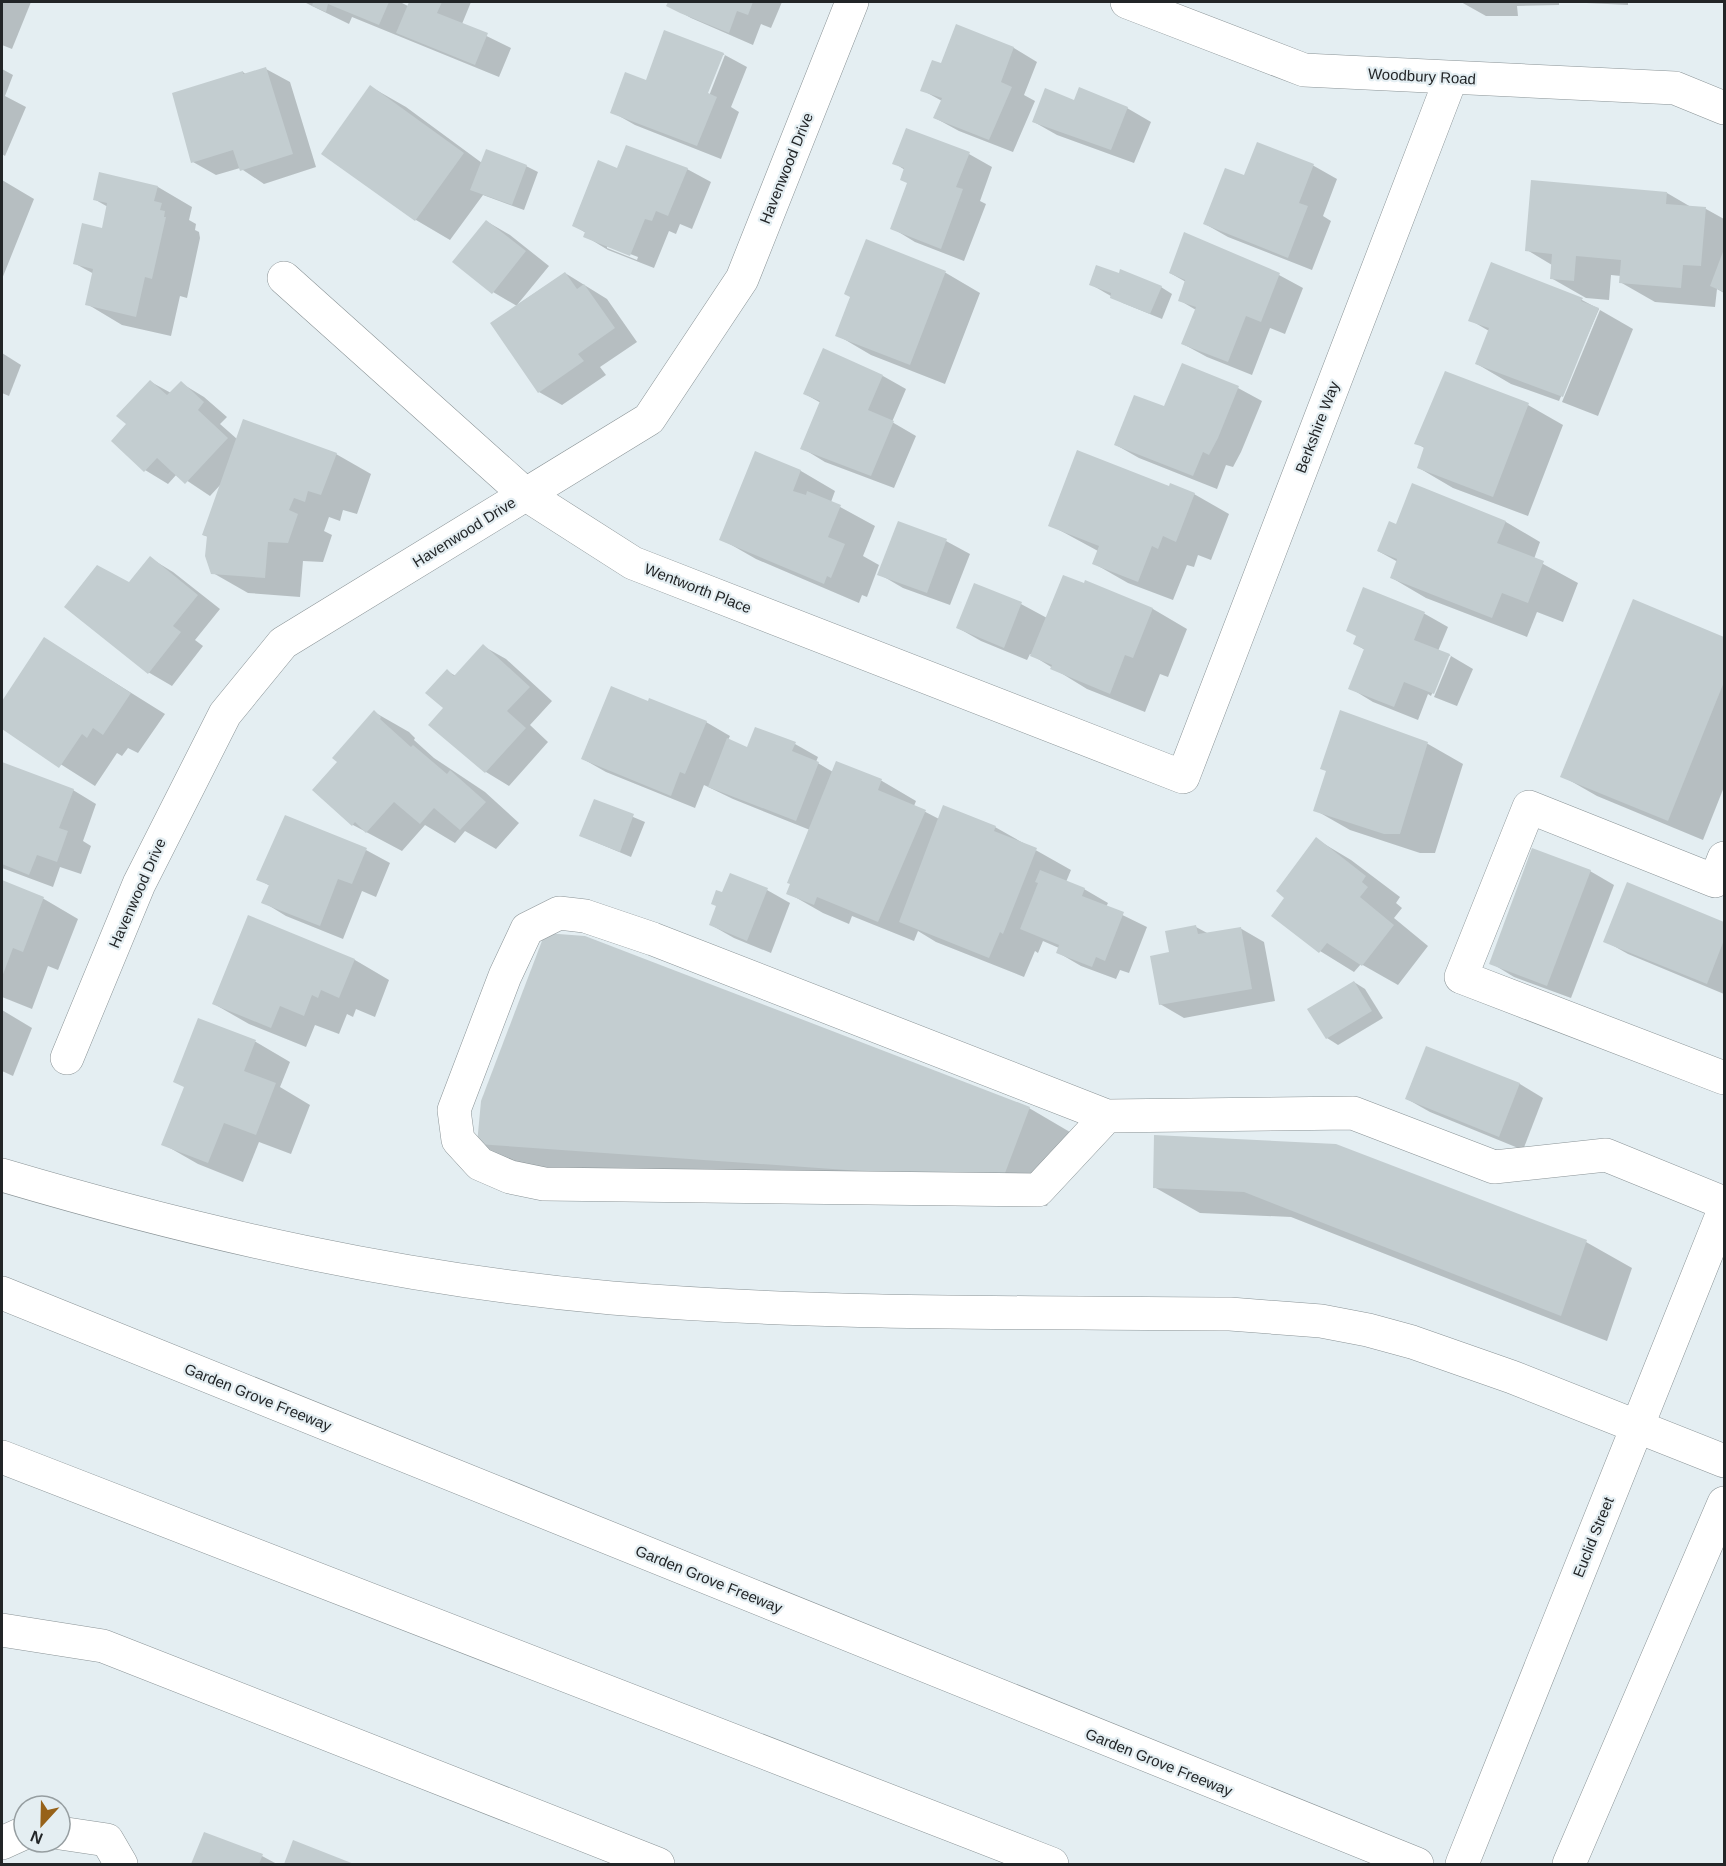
<svg xmlns="http://www.w3.org/2000/svg" width="1726" height="1866" viewBox="0 0 1726 1866" font-family="Helvetica,sans-serif">
<style>
.shadow{fill:#0003;fill-rule:evenodd}
.building{fill:#c3cdd0}
.lines{fill:none;stroke-linecap:round;stroke-linejoin:round}
.minor-casing{stroke:#8a9396;stroke-width:34}
.major-casing{stroke:#8a9396;stroke-width:34}
.highway-casing{stroke:#8a9396;stroke-width:34}
.minor{stroke:#fff;stroke-width:33}
.major{stroke:#fff;stroke-width:33}
.highway{stroke:#fff;stroke-width:33}
.labels{text-anchor:middle;dominant-baseline:central;stroke-width:4.5;stroke-linejoin:round;paint-order:stroke}
.street-label{font-size:15px;fill:#222527;stroke:#e4eef2}
</style>
<rect width="100%" height="100%" fill="#e4eef2"/>
<g class="shadow">
<path d="M 2,2 L 31,2 L 12,49 L 2,45 Z"/>
<path d="M 304,2 L 400,2 L 408,6 L 410,2 L 471,2 L 462,24 L 511,48 L 499,77 L 352,17 L 349,24 Z"/>
<path d="M 669,2 L 782,2 L 771,28 L 761,24 L 753,45 L 691,18 L 668,5 Z"/>
<path d="M 1461,2 L 1559,2 L 1559,5 L 1517,6 L 1518,16 L 1486,16 Z"/>
<path d="M 1583,2 L 1628,2 L 1628,5 L 1586,3 Z"/>
<path d="M 957,26 L 1014,48 L 1037,62 L 1024,95 L 1035,101 L 1013,152 L 959,131 L 935,118 L 942,101 L 922,90 L 942,65 Z"/>
<path d="M 723,54 L 747,67 L 731,107 L 739,112 L 721,159 L 635,125 L 612,112 L 647,82 ZM 721,55 L 725,55 L 707,101 L 704,100 Z"/>
<path d="M 2,69 L 13,75 L 5,96 L 26,107 L 5,156 L 2,154 Z"/>
<path d="M 266,69 L 290,82 L 316,167 L 264,184 L 240,168 L 216,175 L 193,162 L 243,72 L 247,75 Z"/>
<path d="M 371,87 L 406,107 L 482,163 L 526,166 L 538,172 L 524,210 L 483,195 L 450,240 L 416,220 Z"/>
<path d="M 1075,102 L 1127,108 L 1151,122 L 1134,163 L 1057,135 L 1034,122 Z"/>
<path d="M 1258,144 L 1314,166 L 1337,179 L 1323,216 L 1331,221 L 1312,270 L 1228,237 L 1205,224 L 1245,177 Z"/>
<path d="M 969,154 L 992,167 L 980,201 L 986,204 L 964,261 L 915,242 L 892,228 L 909,184 L 905,170 L 894,163 Z"/>
<path d="M 687,169 L 711,182 L 692,229 L 680,224 L 676,234 L 669,231 L 654,268 L 608,250 L 585,236 L 586,233 L 573,225 L 618,170 ZM 607,245 L 638,257 L 637,260 L 607,248 Z"/>
<path d="M 2,180 L 34,199 L 2,279 Z"/>
<path d="M 158,187 L 192,207 L 189,220 L 196,224 L 195,230 L 199,232 L 200,238 L 187,298 L 180,296 L 171,336 L 122,325 L 87,304 L 94,274 L 74,263 L 103,230 L 108,207 L 94,199 Z"/>
<path d="M 1667,193 L 1691,207 L 1706,209 L 1724,219 L 1724,293 L 1717,289 L 1715,307 L 1655,302 L 1620,282 L 1621,276 L 1611,275 L 1609,300 L 1586,298 L 1551,278 L 1552,265 L 1527,250 Z"/>
<path d="M 486,221 L 510,235 L 549,266 L 517,305 L 565,273 L 607,299 L 637,342 L 600,367 L 606,375 L 562,405 L 539,392 L 517,306 L 493,292 Z"/>
<path d="M 1185,234 L 1279,275 L 1303,288 L 1285,334 L 1270,328 L 1252,375 L 1207,357 L 1183,344 L 1196,310 L 1179,300 L 1186,282 L 1170,273 Z"/>
<path d="M 867,241 L 946,273 L 980,293 L 945,384 L 871,355 L 837,335 L 851,297 Z"/>
<path d="M 1492,264 L 1582,300 L 1599,309 L 1559,401 L 1511,384 L 1477,364 L 1489,331 L 1470,320 Z"/>
<path d="M 1090,284 L 1161,287 L 1172,294 L 1162,319 L 1123,303 Z"/>
<path d="M 1600,310 L 1633,329 L 1598,416 L 1562,402 Z"/>
<path d="M 2,353 L 21,365 L 9,396 L 2,393 Z"/>
<path d="M 1446,373 L 1528,405 L 1563,425 L 1528,516 L 1453,488 L 1419,468 L 1426,449 L 1416,443 Z"/>
<path d="M 883,376 L 906,389 L 892,422 L 916,436 L 894,488 L 825,462 L 802,448 L 821,403 L 805,394 Z"/>
<path d="M 151,382 L 171,393 L 181,383 L 204,397 L 227,417 L 220,424 L 237,439 L 336,454 L 371,474 L 357,514 L 343,510 L 340,521 L 329,517 L 324,531 L 332,535 L 323,562 L 303,561 L 300,597 L 248,593 L 213,573 L 208,537 L 203,535 L 222,483 L 210,496 L 177,474 L 168,484 L 145,470 L 128,424 Z"/>
<path d="M 1238,388 L 1262,401 L 1241,452 L 1233,467 L 1226,465 L 1217,489 L 1139,458 L 1116,445 L 1165,408 Z"/>
<path d="M 755,453 L 801,471 L 835,491 L 831,502 L 875,526 L 863,556 L 879,565 L 867,597 L 862,595 L 859,603 L 756,559 L 721,539 Z"/>
<path d="M 1413,485 L 1506,522 L 1540,542 L 1534,559 L 1578,583 L 1563,622 L 1537,612 L 1527,637 L 1426,598 L 1392,578 L 1398,562 L 1378,551 L 1397,526 Z"/>
<path d="M 1194,494 L 1229,514 L 1211,560 L 1198,555 L 1194,567 L 1187,565 L 1173,600 L 1128,583 L 1093,563 L 1098,551 L 1050,525 Z"/>
<path d="M 946,541 L 970,554 L 950,605 L 903,588 L 879,574 Z"/>
<path d="M 150,558 L 173,572 L 220,609 L 195,640 L 203,646 L 172,686 L 148,672 L 129,583 Z"/>
<path d="M 1086,582 L 1153,609 L 1187,629 L 1168,677 L 1160,674 L 1145,712 L 1087,689 L 1030,654 L 1027,660 L 981,641 L 958,628 L 974,585 L 1021,604 L 1047,618 Z"/>
<path d="M 1364,589 L 1425,614 L 1448,627 L 1438,651 L 1451,656 L 1447,656 L 1431,696 L 1428,694 L 1418,720 L 1373,702 L 1350,688 L 1365,650 L 1355,644 Z"/>
<path d="M 1634,601 L 1724,638 L 1724,787 L 1703,840 L 1597,796 L 1562,776 Z"/>
<path d="M 45,639 L 165,714 L 138,753 L 128,748 L 122,756 L 117,753 L 95,786 L 2,727 L 2,704 Z"/>
<path d="M 483,646 L 506,659 L 552,701 L 530,725 L 548,742 L 509,786 L 486,772 L 447,671 L 456,676 Z"/>
<path d="M 1451,656 L 1473,669 L 1457,706 L 1434,697 Z"/>
<path d="M 374,712 L 409,732 L 415,738 L 414,740 L 434,758 L 485,792 L 519,823 L 496,849 L 465,831 L 455,843 L 425,825 L 402,851 L 353,825 L 339,762 Z"/>
<path d="M 1341,712 L 1428,744 L 1463,764 L 1435,853 L 1420,853 L 1350,830 L 1315,810 L 1327,773 Z"/>
<path d="M 706,722 L 730,736 L 728,740 L 748,749 L 795,744 L 818,757 L 816,762 L 833,772 L 837,763 L 882,781 L 916,801 L 914,806 L 939,819 L 995,827 L 1071,870 L 1066,882 L 1084,889 L 1108,903 L 1106,907 L 1147,927 L 1129,973 L 1120,970 L 1116,979 L 1081,966 L 1057,952 L 1059,948 L 1043,941 L 1038,953 L 1035,951 L 1024,977 L 936,942 L 918,931 L 914,941 L 852,916 L 849,924 L 823,913 L 788,893 L 810,830 L 733,799 L 704,785 L 695,808 L 606,772 L 583,759 Z"/>
<path d="M 2,764 L 73,790 L 96,804 L 83,841 L 91,846 L 81,874 L 60,867 L 53,887 L 2,868 Z"/>
<path d="M 595,801 L 645,822 L 631,857 L 581,836 Z"/>
<path d="M 1316,839 L 1351,860 L 1400,897 L 1396,903 L 1402,908 L 1394,918 L 1428,946 L 1398,985 L 1361,964 L 1354,972 L 1320,951 L 1286,898 Z"/>
<path d="M 366,850 L 390,863 L 376,897 L 362,891 L 343,939 L 286,916 L 263,902 L 270,886 L 258,879 Z"/>
<path d="M 1590,871 L 1614,885 L 1571,998 L 1514,977 L 1491,963 Z"/>
<path d="M 2,883 L 44,899 L 78,919 L 58,970 L 48,966 L 32,1009 L 2,997 Z"/>
<path d="M 1628,884 L 1724,924 L 1724,994 L 1628,954 L 1605,941 Z"/>
<path d="M 767,890 L 790,903 L 771,953 L 734,938 L 711,925 Z"/>
<path d="M 249,917 L 355,960 L 389,980 L 375,1017 L 356,1009 L 353,1017 L 347,1014 L 339,1034 L 315,1025 L 306,1047 L 249,1024 L 214,1004 Z"/>
<path d="M 1196,927 L 1209,934 L 1240,928 L 1264,942 L 1275,1001 L 1184,1018 L 1160,1004 L 1171,953 Z"/>
<path d="M 584,938 L 1029,1108 L 1075,1135 L 1047,1206 L 524,1170 L 478,1144 Z"/>
<path d="M 1354,982 L 1365,989 L 1383,1018 L 1338,1045 L 1327,1038 Z"/>
<path d="M 2,1010 L 32,1028 L 13,1076 L 2,1071 Z"/>
<path d="M 199,1020 L 256,1042 L 290,1062 L 280,1087 L 310,1105 L 291,1154 L 259,1142 L 243,1182 L 198,1164 L 163,1144 L 186,1088 Z"/>
<path d="M 1427,1048 L 1520,1084 L 1543,1098 L 1523,1150 L 1430,1112 L 1407,1099 Z"/>
<path d="M 1335,1145 L 1586,1242 L 1632,1268 L 1607,1341 L 1291,1217 L 1200,1213 L 1154,1187 Z"/>
<path d="M 204,1834 L 262,1856 L 277,1864 L 193,1864 Z"/>
<path d="M 294,1842 L 350,1864 L 285,1864 Z"/>
</g>
<g class="building">
<path d="M 313,2 L 389,2 L 379,25 L 328,4 L 326,12 L 312,6 Z"/>
<path d="M 409,2 L 442,2 L 437,13 L 488,33 L 475,65 L 396,33 Z"/>
<path d="M 668,2 L 753,2 L 748,15 L 737,11 L 729,33 L 680,13 L 666,6 Z"/>
<path d="M 956,24 L 1014,47 L 1001,82 L 1012,87 L 989,140 L 933,118 L 942,98 L 920,91 L 932,60 L 941,63 Z"/>
<path d="M 664,30 L 724,53 L 708,93 L 717,97 L 697,146 L 610,113 L 625,72 L 646,80 Z"/>
<path d="M 266,67 L 293,154 L 240,171 L 233,150 L 191,163 L 172,93 L 243,71 L 243,74 Z"/>
<path d="M 370,85 L 464,153 L 415,221 L 321,154 Z"/>
<path d="M 1079,87 L 1128,107 L 1111,150 L 1032,122 L 1045,88 L 1074,100 Z"/>
<path d="M 906,128 L 970,152 L 956,187 L 963,189 L 941,249 L 890,229 L 907,183 L 900,180 L 904,168 L 892,164 Z"/>
<path d="M 1257,142 L 1314,164 L 1299,203 L 1308,206 L 1288,258 L 1203,224 L 1225,168 L 1244,175 Z"/>
<path d="M 626,145 L 688,168 L 668,216 L 656,211 L 652,221 L 645,219 L 630,256 L 583,237 L 585,232 L 572,226 L 598,160 L 617,168 Z"/>
<path d="M 486,149 L 527,165 L 512,205 L 470,190 Z"/>
<path d="M 99,172 L 158,186 L 154,201 L 162,203 L 160,210 L 165,211 L 164,217 L 166,217 L 152,279 L 145,277 L 136,317 L 85,305 L 93,269 L 73,264 L 82,223 L 102,228 L 107,203 L 93,200 Z"/>
<path d="M 1531,180 L 1667,192 L 1666,204 L 1706,207 L 1701,266 L 1683,265 L 1681,288 L 1619,283 L 1621,260 L 1576,256 L 1574,281 L 1550,279 L 1552,254 L 1525,251 Z"/>
<path d="M 486,220 L 526,251 L 492,294 L 452,262 Z"/>
<path d="M 1184,232 L 1280,273 L 1261,322 L 1246,316 L 1228,362 L 1181,344 L 1196,307 L 1178,301 L 1185,280 L 1169,273 Z"/>
<path d="M 866,239 L 946,271 L 910,365 L 835,336 L 850,297 L 844,294 Z"/>
<path d="M 1724,249 L 1724,292 L 1710,286 Z"/>
<path d="M 1491,262 L 1583,298 L 1581,301 L 1599,308 L 1563,397 L 1475,364 L 1489,328 L 1468,321 Z"/>
<path d="M 1096,265 L 1119,273 L 1120,269 L 1162,286 L 1150,314 L 1110,298 L 1111,293 L 1089,285 Z"/>
<path d="M 565,272 L 577,289 L 584,284 L 615,328 L 578,354 L 584,361 L 538,393 L 490,323 Z"/>
<path d="M 823,348 L 883,375 L 868,410 L 894,421 L 871,476 L 800,449 L 820,401 L 803,394 Z"/>
<path d="M 1182,363 L 1239,386 L 1218,438 L 1209,455 L 1203,452 L 1193,476 L 1114,445 L 1134,395 L 1164,406 Z"/>
<path d="M 1445,371 L 1529,403 L 1493,497 L 1417,468 L 1424,447 L 1414,444 Z"/>
<path d="M 150,380 L 167,395 L 181,381 L 204,402 L 198,410 L 228,438 L 185,484 L 157,458 L 144,472 L 111,441 L 126,424 L 116,416 Z"/>
<path d="M 243,419 L 337,453 L 321,495 L 308,491 L 305,502 L 294,498 L 289,510 L 298,514 L 288,543 L 268,542 L 265,578 L 211,574 L 205,556 L 207,536 L 202,535 Z"/>
<path d="M 1077,450 L 1169,486 L 1170,483 L 1195,493 L 1176,542 L 1163,536 L 1158,549 L 1152,546 L 1138,582 L 1092,564 L 1099,546 L 1048,526 Z"/>
<path d="M 755,451 L 801,470 L 793,491 L 806,495 L 807,491 L 841,505 L 828,537 L 845,544 L 831,578 L 827,576 L 824,584 L 719,540 Z"/>
<path d="M 1412,483 L 1506,521 L 1497,543 L 1544,561 L 1528,603 L 1502,593 L 1492,618 L 1390,578 L 1397,559 L 1377,551 L 1389,521 L 1396,524 Z"/>
<path d="M 898,521 L 947,539 L 927,593 L 877,575 Z"/>
<path d="M 150,556 L 198,595 L 173,626 L 181,632 L 148,674 L 64,607 L 97,565 L 129,582 Z"/>
<path d="M 1063,575 L 1084,583 L 1085,580 L 1153,608 L 1133,658 L 1125,655 L 1110,694 L 1050,669 L 1052,665 L 1030,656 Z"/>
<path d="M 974,583 L 1022,602 L 1004,648 L 956,628 Z"/>
<path d="M 1363,587 L 1425,612 L 1414,640 L 1450,654 L 1434,694 L 1404,682 L 1394,707 L 1348,689 L 1364,649 L 1353,644 L 1356,636 L 1346,631 Z"/>
<path d="M 1633,599 L 1724,637 L 1724,682 L 1668,821 L 1560,777 Z"/>
<path d="M 44,637 L 131,693 L 103,735 L 93,728 L 87,738 L 82,734 L 59,768 L 2,729 L 2,701 Z"/>
<path d="M 483,644 L 530,687 L 507,711 L 526,728 L 485,773 L 428,725 L 443,708 L 425,693 L 447,669 L 454,676 Z"/>
<path d="M 611,686 L 648,701 L 649,698 L 707,721 L 685,774 L 680,772 L 671,796 L 581,759 Z"/>
<path d="M 374,710 L 381,717 L 380,719 L 411,747 L 413,745 L 447,774 L 450,770 L 486,802 L 460,830 L 434,808 L 420,824 L 394,802 L 366,833 L 355,822 L 352,826 L 312,790 L 337,762 L 332,758 Z"/>
<path d="M 1340,710 L 1428,742 L 1400,834 L 1384,834 L 1313,811 L 1326,771 L 1320,769 Z"/>
<path d="M 755,727 L 796,742 L 792,751 L 819,762 L 796,821 L 708,787 L 727,738 L 747,747 Z"/>
<path d="M 836,761 L 882,779 L 878,790 L 926,810 L 878,922 L 817,897 L 814,905 L 786,894 L 790,884 L 787,883 Z"/>
<path d="M 2,762 L 74,789 L 59,828 L 68,831 L 57,862 L 37,855 L 29,875 L 2,864 Z"/>
<path d="M 594,799 L 634,814 L 620,852 L 579,836 Z"/>
<path d="M 943,805 L 996,826 L 994,831 L 1037,848 L 1003,934 L 1000,932 L 989,958 L 899,922 Z"/>
<path d="M 285,815 L 367,848 L 352,884 L 338,879 L 320,926 L 261,903 L 269,885 L 256,880 Z"/>
<path d="M 1316,837 L 1366,876 L 1362,882 L 1368,887 L 1360,897 L 1394,925 L 1362,966 L 1327,943 L 1319,953 L 1271,916 L 1284,898 L 1276,891 Z"/>
<path d="M 1532,848 L 1591,870 L 1547,986 L 1489,964 Z"/>
<path d="M 1040,870 L 1085,888 L 1082,896 L 1124,912 L 1105,961 L 1096,957 L 1092,967 L 1056,953 L 1059,945 L 1020,929 L 1038,883 L 1035,882 Z"/>
<path d="M 730,873 L 768,888 L 747,941 L 709,925 L 716,906 L 711,904 L 716,890 L 722,892 Z"/>
<path d="M 2,880 L 44,897 L 23,952 L 13,948 L 2,977 Z"/>
<path d="M 1627,882 L 1724,922 L 1724,940 L 1707,984 L 1603,942 Z"/>
<path d="M 248,915 L 355,959 L 339,998 L 321,990 L 318,998 L 312,995 L 304,1016 L 280,1006 L 271,1028 L 212,1004 Z"/>
<path d="M 1196,925 L 1198,934 L 1241,927 L 1252,989 L 1159,1005 L 1150,956 L 1169,952 L 1165,931 Z"/>
<path d="M 545,933 L 585,936 L 1030,1107 L 1002,1181 L 477,1144 L 481,1101 Z"/>
<path d="M 1354,981 L 1372,1011 L 1326,1039 L 1307,1009 Z"/>
<path d="M 198,1018 L 256,1040 L 244,1071 L 276,1083 L 256,1135 L 224,1123 L 208,1163 L 161,1145 L 184,1087 L 173,1082 Z"/>
<path d="M 1426,1046 L 1520,1083 L 1499,1137 L 1405,1099 Z"/>
<path d="M 1154,1135 L 1336,1144 L 1587,1240 L 1561,1316 L 1244,1192 L 1153,1188 Z"/>
<path d="M 204,1832 L 263,1854 L 259,1864 L 191,1864 Z"/>
<path d="M 293,1840 L 354,1864 L 284,1864 Z"/>
</g>
<g class="lines">
<g class="minor-casing">
<g id="minor">
<path d="M 1127,2 L 1304,70 L 1675,88 L 1724,108"/>
<path d="M 284,278 L 525,494 L 633,563 L 1183,777 L 1451,78"/>
<path d="M 1724,858 L 1715,881 L 1529,807 L 1461,977 L 1724,1078"/>
<path d="M 67,1058 L 139,884 L 225,714 L 283,643 L 649,419 L 742,279 L 852,2"/>
<path d="M 1107,1116 L 1038,1190 L 544,1184 L 510,1177 L 480,1164 L 458,1140 L 454,1110 L 505,976 L 527,929 L 559,913 L 585,916 L 653,939 L 1107,1116 L 1353,1113 L 1494,1167 L 1606,1155 L 1724,1203"/>
<path d="M 60,1833 L 107,1840 L 121,1864"/>
<path d="M 2,1843 L 24,1833"/>
</g>
</g>
<g class="major-casing">
<g id="major">
<path d="M 1462,1864 L 1724,1210"/>
<path d="M 1569,1864 L 1724,1503"/>
</g>
</g>
<g class="highway-casing">
<g id="highway">
<path d="M 2,1175 C 201,1234 404,1280 612,1298 C 817,1315 1025,1312 1230,1314 L 1321,1321 L 1368,1330 L 1412,1342 L 1512,1377 L 1724,1461"/>
<path d="M 2,1293 L 1417,1864"/>
<path d="M 2,1457 L 1052,1864"/>
<path d="M 2,1630 L 103,1646 L 658,1864"/>
</g>
</g>
<use href="#minor" class="minor"/>
<use href="#major" class="major"/>
<use href="#highway" class="highway"/>
</g>
<g class="labels">
<g class="street-label">
<text transform="translate(1422 76) rotate(3)">Woodbury Road</text>
<text transform="translate(786 168) rotate(-68)">Havenwood Drive</text>
<text transform="translate(1317 427) rotate(-69)">Berkshire Way</text>
<text transform="translate(464 532) rotate(-32)">Havenwood Drive</text>
<text transform="translate(698 588) rotate(21)">Wentworth Place</text>
<text transform="translate(137 893) rotate(-66)">Havenwood Drive</text>
<text transform="translate(258 1397) rotate(22)">Garden Grove Freeway</text>
<text transform="translate(1593 1537) rotate(-68)">Euclid Street</text>
<text transform="translate(709 1579) rotate(22)">Garden Grove Freeway</text>
<text transform="translate(1159 1762) rotate(22)">Garden Grove Freeway</text>
</g>
</g>
<rect width="1726" height="1866" fill="none" stroke="#222527" stroke-width="6"/>
<g transform="translate(42 1824) rotate(202)"><circle r="28" fill="#e4eef2" stroke="#969ea1" stroke-width="1.5"/>
<path d="M0-4.5L10 22L0 15L-10 22Z" fill="#976219"/>
<text y="-9" font-size="16" font-weight="bold" text-anchor="middle" fill="#222527">N</text>
</g>
</svg>
